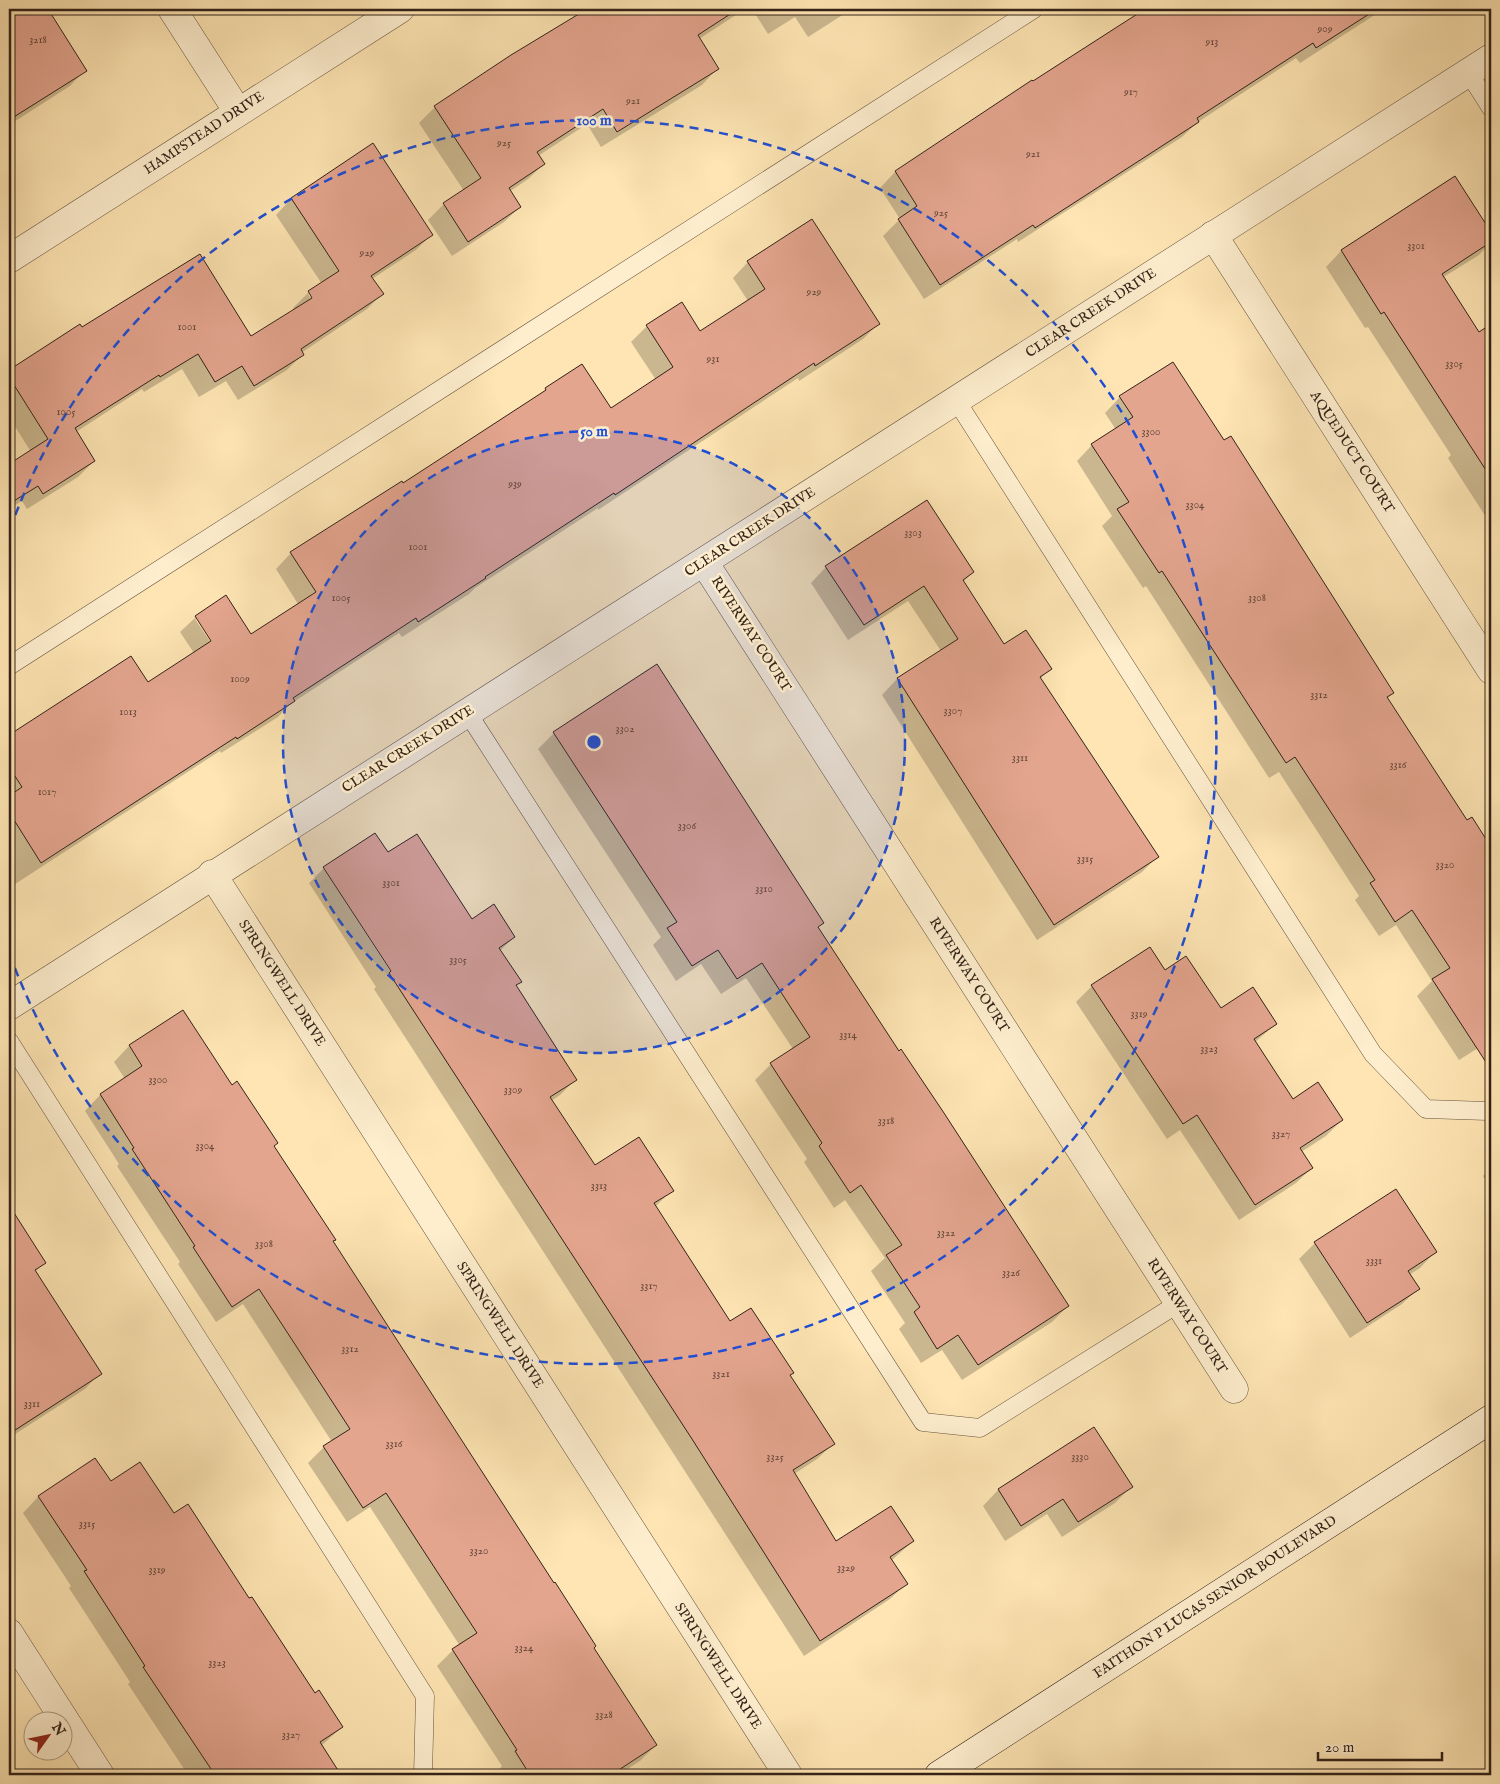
<svg xmlns="http://www.w3.org/2000/svg" width="1500" height="1784" viewBox="0 0 1500 1784" font-family="'IM FELL English',serif">
<style>
.shadow{fill:#0003;fill-rule:evenodd}
.building{fill:#e4a58f;stroke:#332218}
.lines{fill:none;stroke-linecap:round;stroke-linejoin:round}
.lane-casing{stroke:#66533f;stroke-width:19}
.street-casing{stroke:#66533f;stroke-width:29}
.secondary-casing{stroke:#332218;stroke-width:29}
.lane{stroke:#feeece;stroke-width:18}
.street{stroke:#feeece;stroke-width:28}
.secondary{stroke:#feeece;stroke-width:28}
.ring{fill:none;stroke:#1d4ed8;stroke-width:2.5;stroke-dasharray:9 6}
.labels{text-anchor:middle;dominant-baseline:central;stroke-width:5;stroke-linejoin:round;paint-order:stroke}
.number-label{font-size:11px;fill:#5f4336}
.street-label{font-size:14px;fill:#332218;stroke:#feeece}
.centre{fill:#1d4ed8;stroke:#feeece;stroke-width:2.5}
.ring-label{font-size:15px;text-anchor:middle;font-weight:bold;fill:#1d4ed8;stroke:#feeece;stroke-width:5;stroke-linejoin:round;paint-order:stroke}
</style>
<rect width="100%" height="100%" fill="#fee5b3"/>
<filter id="stains"><feTurbulence type="fractalNoise" baseFrequency=".004" numOctaves="4"/><feColorMatrix values="0 0 0 0 .2 0 0 0 0 .09 0 0 0 0 .02 0 0 0 .5 -.17"/></filter>
<radialGradient id="worn" r=".72"><stop offset=".6" stop-color="#630" stop-opacity="0"/><stop offset="1" stop-color="#630" stop-opacity=".3"/></radialGradient>
<g class="shadow">
<path d="M 9,9 L 46,9 L 85,70 L 70,86 L 9,125 Z"/>
<path d="M 589,9 L 745,9 L 699,39 L 717,69 L 702,85 L 601,147 L 587,124 L 538,156 L 544,164 L 528,179 L 509,192 L 520,207 L 504,222 L 452,256 L 428,220 L 444,204 L 464,191 L 419,123 L 435,107 L 512,56 Z"/>
<path d="M 752,9 L 852,9 L 808,37 L 795,17 L 768,34 Z"/>
<path d="M 1151,9 L 1384,9 L 1300,63 L 1296,58 L 1198,122 L 1182,137 L 1018,242 L 1017,239 L 924,299 L 883,236 L 900,219 L 880,188 L 895,172 L 1032,81 L 1033,83 Z"/>
<path d="M 373,145 L 432,234 L 416,250 L 372,279 L 382,294 L 367,309 L 301,353 L 303,354 L 287,370 L 238,400 L 226,381 L 199,397 L 182,369 L 144,392 L 142,389 L 76,432 L 94,461 L 78,477 L 27,509 L 22,501 L 9,509 L 9,466 L 31,452 L 9,417 L 9,372 L 80,326 L 81,329 L 251,338 L 295,310 L 293,308 L 309,292 L 322,284 L 276,215 L 291,199 ZM 308,294 L 311,294 L 315,304 Z"/>
<path d="M 1455,178 L 1491,234 L 1491,242 L 1479,255 L 1442,278 L 1479,334 L 1491,326 L 1491,525 L 1448,458 L 1451,455 L 1368,327 L 1365,328 L 1326,267 L 1341,251 Z"/>
<path d="M 748,262 L 878,324 L 863,339 L 799,381 L 798,378 L 598,510 L 598,508 L 475,588 L 469,594 L 402,637 L 399,633 L 289,705 L 278,717 L 221,753 L 220,751 L 9,888 L 9,737 L 130,658 L 147,684 L 194,653 L 180,632 L 196,617 L 251,635 L 298,604 L 276,569 L 291,553 L 403,485 L 540,395 L 546,389 L 610,409 L 656,380 L 631,342 L 647,326 L 681,304 L 700,332 L 748,301 L 733,278 ZM 195,619 L 198,619 L 216,645 L 214,647 Z"/>
<path d="M 1120,397 L 1393,693 L 1387,699 L 1467,822 L 1472,819 L 1491,849 L 1491,1040 L 1459,1060 L 1417,996 L 1432,981 L 1396,925 L 1379,936 L 1355,900 L 1359,896 L 1279,772 L 1269,778 L 1146,586 L 1143,588 L 1102,526 L 1112,516 L 1077,461 L 1092,445 L 1116,430 L 1105,413 Z"/>
<path d="M 826,567 L 973,572 L 963,582 L 1004,646 L 1050,669 L 1040,679 L 1157,857 L 1142,872 L 1037,940 L 882,695 L 897,679 L 941,651 L 908,601 L 848,640 L 811,583 Z"/>
<path d="M 554,733 L 817,928 L 1068,1306 L 1052,1322 L 962,1380 L 942,1350 L 921,1363 L 899,1329 L 905,1323 L 871,1271 L 885,1258 L 845,1200 L 834,1208 L 804,1162 L 807,1159 L 755,1080 L 771,1064 L 793,1049 L 746,978 L 721,994 L 701,964 L 676,981 L 653,945 L 661,937 L 538,749 Z"/>
<path d="M 388,854 L 472,920 L 514,937 L 500,951 L 520,982 L 515,987 L 575,1080 L 560,1095 L 551,1101 L 594,1167 L 672,1190 L 655,1207 L 730,1323 L 792,1373 L 789,1376 L 833,1444 L 817,1459 L 794,1474 L 836,1543 L 913,1541 L 891,1561 L 906,1584 L 890,1599 L 804,1656 L 374,989 L 376,987 L 309,883 L 324,868 ZM 324,869 L 327,869 L 396,976 L 394,977 Z"/>
<path d="M 1149,948 L 1165,972 L 1221,1010 L 1276,1024 L 1255,1042 L 1293,1101 L 1342,1120 L 1326,1136 L 1301,1152 L 1312,1168 L 1296,1183 L 1239,1220 L 1180,1130 L 1167,1139 L 1076,1002 L 1092,986 Z"/>
<path d="M 183,1012 L 231,1086 L 273,1146 L 332,1242 L 656,1745 L 640,1761 L 618,1775 L 505,1775 L 500,1768 L 502,1766 L 437,1666 L 453,1650 L 460,1646 L 370,1507 L 347,1522 L 308,1463 L 324,1447 L 332,1442 L 243,1304 L 216,1322 L 178,1264 L 180,1262 L 117,1166 L 119,1164 L 85,1111 L 100,1095 L 125,1079 L 114,1062 L 129,1046 Z"/>
<path d="M 1491,1168 L 1491,1188 L 1483,1176 Z"/>
<path d="M 1396,1191 L 1435,1252 L 1420,1268 L 1409,1275 L 1418,1289 L 1402,1304 L 1350,1338 L 1299,1259 L 1315,1243 Z"/>
<path d="M 13,1213 L 45,1262 L 35,1272 L 100,1373 L 85,1389 L 9,1438 L 9,1215 Z"/>
<path d="M 1093,1429 L 1131,1487 L 1115,1503 L 1062,1537 L 1047,1514 L 1005,1541 L 983,1506 L 998,1490 Z"/>
<path d="M 95,1460 L 111,1483 L 174,1515 L 249,1600 L 314,1695 L 342,1727 L 321,1746 L 336,1770 L 331,1775 L 188,1775 L 128,1684 L 130,1682 L 69,1588 L 71,1586 L 23,1513 L 38,1497 Z"/>
</g>
<g class="building">
<path d="M 9,9 L 48,9 L 87,71 L 9,120 Z"/>
<path d="M 587,9 L 738,9 L 698,35 L 719,69 L 617,132 L 603,109 L 537,152 L 545,164 L 509,188 L 521,207 L 468,242 L 443,203 L 481,178 L 434,106 L 511,55 Z"/>
<path d="M 1145,9 L 1377,9 L 1316,48 L 1313,43 L 1197,118 L 1199,122 L 1131,166 L 1035,228 L 1033,225 L 940,285 L 898,219 L 917,206 L 895,171 L 1032,80 L 1033,81 Z"/>
<path d="M 373,143 L 433,235 L 371,276 L 384,294 L 301,349 L 304,355 L 254,386 L 242,366 L 215,382 L 198,354 L 160,377 L 159,375 L 75,428 L 95,461 L 43,494 L 38,486 L 9,504 L 9,464 L 48,439 L 9,377 L 9,370 L 80,324 L 82,327 L 200,254 L 251,336 L 312,298 L 308,291 L 339,271 L 291,198 Z"/>
<path d="M 1455,176 L 1491,232 L 1491,242 L 1442,274 L 1479,332 L 1491,324 L 1491,478 L 1384,312 L 1381,314 L 1341,250 Z"/>
<path d="M 812,219 L 880,324 L 815,366 L 814,363 L 615,495 L 614,493 L 485,577 L 486,578 L 418,622 L 416,618 L 293,698 L 295,701 L 237,739 L 236,737 L 41,863 L 9,812 L 9,796 L 22,787 L 9,767 L 9,735 L 131,656 L 148,682 L 211,641 L 195,616 L 226,595 L 251,634 L 316,592 L 290,552 L 402,481 L 403,483 L 546,390 L 545,388 L 582,364 L 611,408 L 673,367 L 646,325 L 682,302 L 700,331 L 765,289 L 747,261 Z"/>
<path d="M 1173,362 L 1224,440 L 1231,436 L 1394,693 L 1387,697 L 1467,820 L 1472,817 L 1491,847 L 1491,1070 L 1432,979 L 1450,968 L 1412,910 L 1395,922 L 1370,883 L 1375,880 L 1295,757 L 1286,763 L 1162,571 L 1159,573 L 1117,509 L 1129,502 L 1091,444 L 1133,417 L 1119,396 Z"/>
<path d="M 927,500 L 974,572 L 963,580 L 1004,644 L 1026,630 L 1052,669 L 1040,677 L 1159,857 L 1054,925 L 897,678 L 958,639 L 924,586 L 864,625 L 825,566 Z"/>
<path d="M 657,664 L 824,923 L 818,927 L 899,1051 L 901,1049 L 944,1113 L 1069,1306 L 978,1365 L 958,1335 L 937,1349 L 914,1312 L 920,1307 L 886,1255 L 902,1245 L 861,1185 L 850,1193 L 819,1146 L 822,1143 L 770,1063 L 810,1037 L 762,963 L 737,979 L 718,950 L 692,966 L 667,928 L 677,922 L 553,732 Z"/>
<path d="M 375,833 L 388,852 L 417,834 L 472,919 L 494,904 L 515,937 L 499,948 L 522,982 L 516,985 L 577,1080 L 550,1097 L 595,1165 L 639,1137 L 674,1191 L 654,1203 L 730,1321 L 751,1308 L 794,1373 L 790,1375 L 835,1444 L 793,1470 L 836,1541 L 891,1506 L 914,1541 L 890,1557 L 908,1584 L 820,1641 L 692,1439 L 389,973 L 391,971 L 323,867 Z"/>
<path d="M 1150,947 L 1165,970 L 1186,956 L 1221,1008 L 1253,987 L 1277,1024 L 1254,1039 L 1293,1099 L 1318,1082 L 1343,1120 L 1300,1148 L 1313,1168 L 1255,1205 L 1197,1115 L 1183,1124 L 1091,985 Z"/>
<path d="M 183,1010 L 232,1085 L 237,1081 L 278,1143 L 274,1146 L 336,1240 L 333,1241 L 554,1583 L 555,1582 L 596,1646 L 594,1648 L 657,1745 L 611,1775 L 530,1775 L 515,1751 L 517,1750 L 452,1649 L 477,1633 L 386,1493 L 363,1508 L 323,1446 L 350,1429 L 259,1289 L 232,1307 L 193,1247 L 195,1246 L 132,1149 L 134,1148 L 100,1094 L 142,1066 L 129,1045 Z"/>
<path d="M 1396,1189 L 1437,1252 L 1408,1271 L 1420,1289 L 1367,1323 L 1314,1242 Z"/>
<path d="M 9,1205 L 46,1263 L 35,1270 L 102,1374 L 9,1434 Z"/>
<path d="M 1094,1427 L 1133,1487 L 1078,1522 L 1063,1499 L 1021,1526 L 998,1489 Z"/>
<path d="M 95,1458 L 111,1481 L 140,1462 L 174,1513 L 188,1504 L 249,1598 L 252,1597 L 315,1693 L 319,1690 L 343,1727 L 320,1742 L 341,1775 L 215,1775 L 143,1667 L 145,1666 L 84,1571 L 87,1570 L 38,1496 Z"/>
</g>
<g class="lines">
<g class="lane-casing">
<g id="lane">
<path d="M 1468,72 L 1491,108"/>
<path d="M 956,400 L 1373,1054 L 1426,1109 L 1487,1111 L 1491,1108"/>
<path d="M 9,666 L 1034,9"/>
<path d="M 467,712 L 923,1422 L 980,1428 L 1179,1303"/>
<path d="M 9,1041 L 425,1696 L 423,1775"/>
</g>
</g>
<g class="street-casing">
<g id="street">
<path d="M 172,9 L 238,112"/>
<path d="M 1213,235 L 1491,670"/>
<path d="M 9,259 L 400,9"/>
<path d="M 704,562 L 1234,1389"/>
<path d="M 212,874 L 788,1775"/>
<path d="M 9,1006 L 1491,58"/>
<path d="M 9,1633 L 100,1775"/>
</g>
</g>
<g class="secondary-casing">
<path id="secondary" d="M 939,1775 L 1491,1419"/>
</g>
<use href="#lane" class="lane"/>
<use href="#street" class="street"/>
<use href="#secondary" class="secondary"/>
</g>
<circle cx="594" cy="742" r="311" fill="#1d4ed8" fill-opacity=".12"/>
<g class="ring">
<circle cx="594" cy="742" r="311"/>
<path d="M10 529A622 622 0 1 1 10 955"/>
</g>
<g class="labels">
<g class="number-label">
<text x="1325" y="29">909</text>
<text x="38" y="40">3218</text>
<text x="1212" y="42">913</text>
<text x="1131" y="92">917</text>
<text x="633" y="101">921</text>
<text x="504" y="143">925</text>
<text x="1033" y="154">921</text>
<text x="941" y="213">925</text>
<text x="1416" y="246">3301</text>
<text x="367" y="253">929</text>
<text x="814" y="292">929</text>
<text x="187" y="327">1001</text>
<text x="713" y="359">931</text>
<text x="1454" y="364">3305</text>
<text x="66" y="412">1005</text>
<text x="1151" y="432">3300</text>
<text x="515" y="484">939</text>
<text x="1195" y="505">3304</text>
<text x="913" y="533">3303</text>
<text x="418" y="547">1001</text>
<text x="341" y="598">1005</text>
<text x="1257" y="598">3308</text>
<text x="240" y="679">1009</text>
<text x="1319" y="695">3312</text>
<text x="953" y="711">3307</text>
<text x="128" y="712">1013</text>
<text x="625" y="729">3302</text>
<text x="1020" y="758">3311</text>
<text x="1398" y="765">3316</text>
<text x="47" y="792">1017</text>
<text x="687" y="826">3306</text>
<text x="1085" y="859">3315</text>
<text x="1445" y="865">3320</text>
<text x="391" y="883">3301</text>
<text x="764" y="889">3310</text>
<text x="458" y="960">3305</text>
<text x="1139" y="1014">3319</text>
<text x="848" y="1035">3314</text>
<text x="1209" y="1049">3323</text>
<text x="158" y="1080">3300</text>
<text x="513" y="1090">3309</text>
<text x="886" y="1121">3318</text>
<text x="1281" y="1134">3327</text>
<text x="205" y="1146">3304</text>
<text x="599" y="1186">3313</text>
<text x="946" y="1233">3322</text>
<text x="264" y="1244">3308</text>
<text x="1374" y="1261">3331</text>
<text x="1011" y="1273">3326</text>
<text x="649" y="1286">3317</text>
<text x="350" y="1349">3312</text>
<text x="721" y="1374">3321</text>
<text x="32" y="1404">3311</text>
<text x="394" y="1444">3316</text>
<text x="775" y="1457">3325</text>
<text x="1080" y="1457">3330</text>
<text x="87" y="1524">3315</text>
<text x="479" y="1551">3320</text>
<text x="846" y="1568">3329</text>
<text x="157" y="1570">3319</text>
<text x="524" y="1648">3324</text>
<text x="217" y="1663">3323</text>
<text x="604" y="1715">3328</text>
<text x="291" y="1735">3327</text>
</g>
<g class="street-label">
<text transform="translate(204 133) rotate(-33)">HAMPSTEAD DRIVE</text>
<text transform="translate(1091 313) rotate(-33)">CLEAR CREEK DRIVE</text>
<text transform="translate(1352 452) rotate(57)">AQUEDUCT COURT</text>
<text transform="translate(750 532) rotate(-33)">CLEAR CREEK DRIVE</text>
<text transform="translate(751 634) rotate(57)">RIVERWAY COURT</text>
<text transform="translate(408 749) rotate(-32)">CLEAR CREEK DRIVE</text>
<text transform="translate(969 975) rotate(57)">RIVERWAY COURT</text>
<text transform="translate(282 983) rotate(57)">SPRINGWELL DRIVE</text>
<text transform="translate(1187 1316) rotate(57)">RIVERWAY COURT</text>
<text transform="translate(500 1325) rotate(57)">SPRINGWELL DRIVE</text>
<text transform="translate(1215 1597) rotate(-33)">FAITHON P LUCAS SENIOR BOULEVARD</text>
<text transform="translate(718 1666) rotate(57)">SPRINGWELL DRIVE</text>
</g>
</g>
<circle cx="594" cy="742" r="8" class="centre"/>
<g class="ring-label">
<text x="594" y="125">100 m</text>
<text x="594" y="436">50 m</text>
</g>
<rect width="1500" height="1784" fill="none" stroke="#fee5b3" stroke-width="30"/>
<rect x="10" y="10" width="1480" height="1764" fill="none" stroke="#332218" stroke-width="2.5"/>
<rect x="15" y="15" width="1470" height="1754" fill="none" stroke="#332218"/>
<g transform="translate(48 1736) rotate(57)"><circle r="24" fill="#feeece" stroke="#ad9c85"/>
<path d="M0-4L9 19L0 12L-9 19Z" fill="#8f2418"/>
<text y="-8" font-size="14" font-weight="bold" text-anchor="middle" fill="#332218">N</text>
</g>
<path d="M1318 1752v8h124v-8" fill="none" stroke="#332218" stroke-width="2.5"/>
<text x="1325" y="1752" font-size="15" fill="#332218" stroke="#feeece" stroke-width="4" paint-order="stroke">20 m</text>
<rect width="100%" height="100%" filter="url(#stains)"/>
<rect width="100%" height="100%" fill="url(#worn)"/>
</svg>
